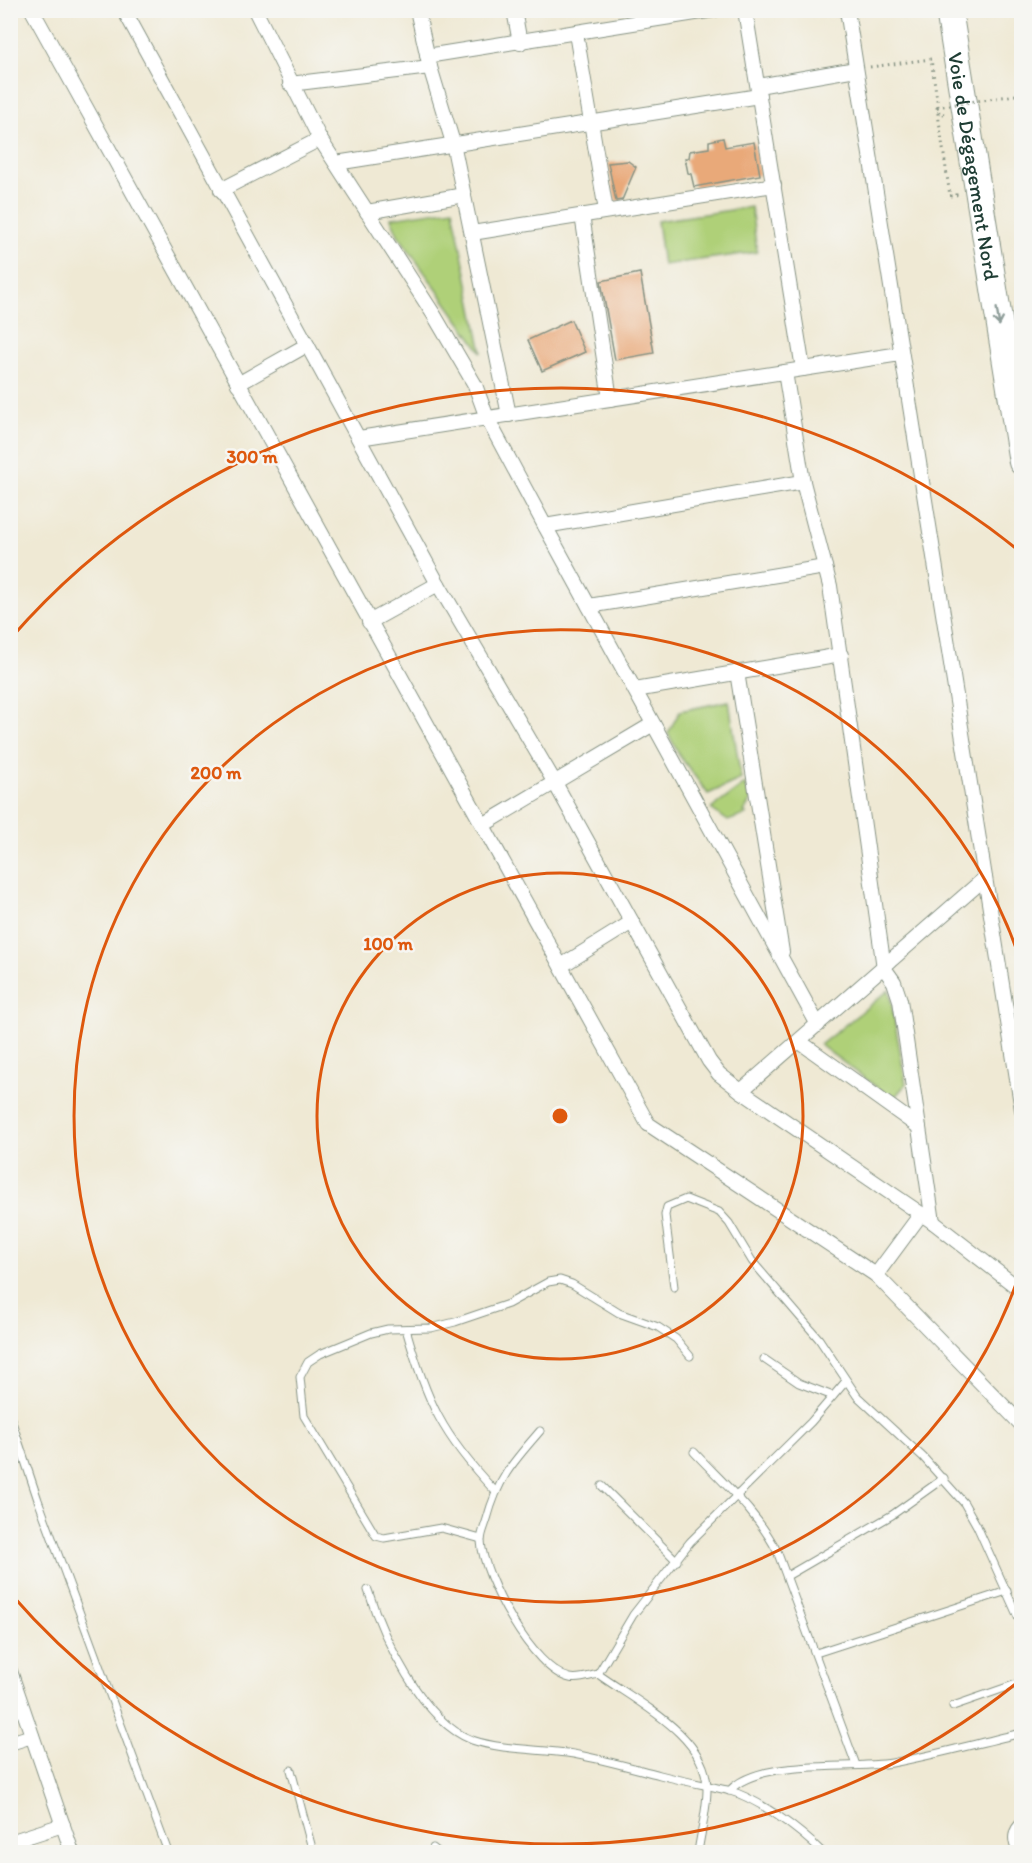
<svg xmlns="http://www.w3.org/2000/svg" width="1032" height="1863" viewBox="0 0 1032 1863" font-family="Itim,sans-serif">
<style>
.green{fill:#afd078;stroke:#678656;stroke-width:1.5}
.building{fill:#e9a979}
.lines{fill:none;stroke-linecap:round;stroke-linejoin:round}
.lane-casing{stroke:#879384;stroke-width:9}
.street-casing{stroke:#879384;stroke-width:16}
.highway-casing{stroke:#879384;stroke-width:28}
.path{stroke:#879384;stroke-width:3;stroke-dasharray:1.5 4.5;stroke-linecap:butt}
.lane{stroke:#fff;stroke-width:7}
.street{stroke:#fff;stroke-width:14}
.highway{stroke:#fff;stroke-width:26}
.path-bridge{stroke:#879384;stroke-width:3;stroke-dasharray:1.5 4.5;stroke-linecap:butt}
.oneway{stroke:#8f9e9a}
.ring{fill:none;stroke:#de580e;stroke-width:3}
.labels{text-anchor:middle;dominant-baseline:central;stroke-width:5;stroke-linejoin:round;paint-order:stroke}
.street-label{font-size:21px;fill:#1f3d34;stroke:#f6f6f2}
.centre{fill:#de580e;stroke:#f6f6f2;stroke-width:3}
.ring-label{font-size:18px;text-anchor:middle;font-weight:bold;fill:#de580e;stroke:#f6f6f2;stroke-width:5;stroke-linejoin:round;paint-order:stroke}
</style>
<rect width="100%" height="100%" fill="#f6f6f2"/>
<filter id="ink" filterUnits="userSpaceOnUse"><feTurbulence type="fractalNoise" baseFrequency=".0167" numOctaves="2"/><feDisplacementMap in="SourceGraphic" scale="12" xChannelSelector="R" yChannelSelector="G"/><feConvolveMatrix kernelMatrix="1 2 1 2 8 2 1 2 1" color-interpolation-filters="sRGB"/></filter>
<filter id="wash" filterUnits="userSpaceOnUse"><feTurbulence type="fractalNoise" baseFrequency=".008" numOctaves="4" result="noise"/><feDisplacementMap in="SourceGraphic" scale="24" xChannelSelector="R" yChannelSelector="G"/><feGaussianBlur stdDeviation="1.35" result="paint"/><feColorMatrix in="noise" values="0 0 0 0 0 0 0 0 0 0 0 0 0 0 0 0 0 1.4 0 .05"/><feComposite in="paint" operator="in"/></filter>
<g filter="url(#wash)">
<rect width="100%" height="100%" fill="#efe9d4"/>
<g class="green">
<path d="M 751,207 L 757,252 L 663,265 L 657,221 Z"/>
<path d="M 453,209 L 482,353 L 398,235 L 391,218 Z"/>
<path d="M 729,701 L 741,779 L 708,794 L 679,755 L 668,733 L 680,711 Z"/>
<path d="M 745,784 L 751,800 L 744,812 L 747,814 L 728,821 L 711,809 Z"/>
<path d="M 889,990 L 906,1084 L 893,1099 L 820,1045 Z"/>
</g>
<g id="blocks">
<g class="building">
<path d="M 723,138 L 725,147 L 754,142 L 760,175 L 694,187 L 691,174 L 688,173 L 685,158 L 689,158 L 690,151 L 709,148 L 709,141 Z"/>
<path d="M 628,161 L 636,167 L 622,200 L 616,201 L 608,163 Z"/>
<path d="M 640,273 L 654,353 L 615,360 L 601,281 Z"/>
<path d="M 571,320 L 585,352 L 542,371 L 528,340 Z"/>
</g>
</g>
</g>
<g filter="url(#ink)">
<use href="#blocks" fill-opacity="0" stroke="#879384" stroke-width="1.5"/>
<g class="lines">
<g class="lane-casing">
<g id="lane">
<path d="M 674,1287 L 665,1215 L 667,1207 L 686,1199 L 719,1212 L 729,1223 L 752,1261 L 819,1339 L 857,1396 L 923,1457 L 964,1503 L 977,1526 L 1022,1626"/>
<path d="M 406,1329 C 427,1402 442,1435 494,1490"/>
<path d="M 764,1359 L 799,1383 L 833,1396"/>
<path d="M 10,1416 L 38,1500 L 168,1852"/>
<path d="M 540,1431 C 513,1462 498,1478 487,1519 C 485,1526 481,1534 481,1541 C 483,1577 533,1670 570,1678 C 579,1680 589,1676 598,1674 C 635,1701 708,1736 707,1789 C 707,1810 701,1832 698,1852"/>
<path d="M 694,1452 C 724,1484 757,1512 777,1551 L 856,1765"/>
<path d="M 602,1486 L 677,1561"/>
<path d="M 481,1539 L 441,1528 L 384,1538 L 376,1536 L 304,1416 L 300,1377 L 308,1362 L 320,1354 L 371,1333 L 388,1329 L 431,1328 L 455,1322 L 508,1304 L 548,1282 L 560,1280 L 572,1284 L 619,1313 L 658,1327 L 676,1339 L 690,1356"/>
<path d="M 787,1576 L 892,1515 L 944,1478"/>
<path d="M 368,1590 C 382,1636 423,1722 472,1740 C 501,1750 537,1749 567,1753 C 599,1758 629,1767 660,1775 C 683,1781 705,1785 727,1790 C 758,1798 800,1830 822,1852"/>
<path d="M 816,1653 L 1007,1591"/>
<path d="M 598,1674 L 633,1615 L 690,1542 L 811,1422 L 846,1381"/>
<path d="M 953,1706 L 1022,1682"/>
<path d="M 291,1770 L 313,1852"/>
<path d="M 729,1791 C 759,1758 848,1770 892,1763 C 936,1755 978,1743 1022,1733"/>
<path d="M 433,1848 L 438,1852"/>
<path d="M 1017,1852 C 1010,1841 1011,1829 1022,1821"/>
</g>
</g>
<g class="street-casing">
<g id="street">
<path d="M 32,10 L 648,1124 L 876,1275 L 1022,1425"/>
<path d="M 124,10 L 438,584 L 555,783 L 709,1061 L 719,1074 L 741,1091 L 933,1222 L 1022,1291"/>
<path d="M 255,10 L 320,139 L 434,315 L 475,385 L 487,418 L 545,526 L 818,1025"/>
<path d="M 417,10 L 430,67 L 453,143 L 509,415"/>
<path d="M 514,10 L 520,43"/>
<path d="M 745,10 L 803,369"/>
<path d="M 847,10 L 1022,1110"/>
<path d="M 576,33 L 606,211"/>
<path d="M 427,56 L 714,10"/>
<path d="M 290,84 L 430,67"/>
<path d="M 758,86 L 856,69"/>
<path d="M 336,163 L 759,96"/>
<path d="M 221,190 L 320,139"/>
<path d="M 367,212 L 464,195"/>
<path d="M 582,215 L 610,399"/>
<path d="M 472,233 L 774,185"/>
<path d="M 785,372 L 803,482 L 830,586 L 884,968 L 894,982 L 900,1000 L 933,1222"/>
<path d="M 238,384 L 307,345"/>
<path d="M 359,438 L 900,354"/>
<path d="M 545,526 L 803,482"/>
<path d="M 589,606 L 825,567"/>
<path d="M 369,622 L 438,584"/>
<path d="M 737,672 L 782,952"/>
<path d="M 635,690 L 841,655"/>
<path d="M 483,825 L 653,724"/>
<path d="M 561,966 L 632,922"/>
<path d="M 800,1042 L 919,1127"/>
<path d="M 741,1091 L 985,878"/>
<path d="M 876,1275 L 921,1214"/>
<path d="M 10,1671 L 72,1852"/>
<path d="M 10,1743 L 32,1736"/>
<path d="M 10,1842 L 63,1825"/>
</g>
</g>
<g class="highway-casing">
<g id="highway">
<path id="s1" d="M 949,10 L 1022,462"/>
</g>
</g>
<g class="path">
<path d="M 870,67 L 931,59 L 939,113 L 944,114"/>
<path d="M 937,107 L 950,196 L 956,195 L 956,192"/>
</g>
<use href="#lane" class="lane"/>
<use href="#street" class="street"/>
<use href="#highway" class="highway"/>
<path class="path-bridge" d="M 937,107 L 1022,94"/>
</g>
<defs><path id="oneway-shaft" d="M-6 0H5M1.5-3L5.5 0L1.5 3" fill="none" stroke-width="1.6" stroke-linecap="round" stroke-linejoin="round" transform="scale(1.5)"/></defs>
<use class="oneway" href="#oneway-shaft" transform="translate(998 317) rotate(81)"/>
</g>
<g class="ring">
<circle cx="560" cy="1116" r="243"/>
<path d="M1021 1270A486 486 0 1 1 1021 962"/>
<path d="M1018 1682A728 728 0 0 1 11 1594M11 638A728 728 0 0 1 1018 550"/>
</g>
<g class="labels">
<g class="street-label">
<text stroke="none"><textPath href="#s1" startOffset="158">Voie de Dégagement Nord</textPath></text>
</g>
</g>
<circle cx="560" cy="1116" r="9" class="centre"/>
<g class="ring-label">
<text x="252" y="463">300 m</text>
<text x="216" y="779">200 m</text>
<text x="388" y="950">100 m</text>
</g>
<rect width="1032" height="1863" fill="none" stroke="#f6f6f2" stroke-width="36"/>
</svg>
